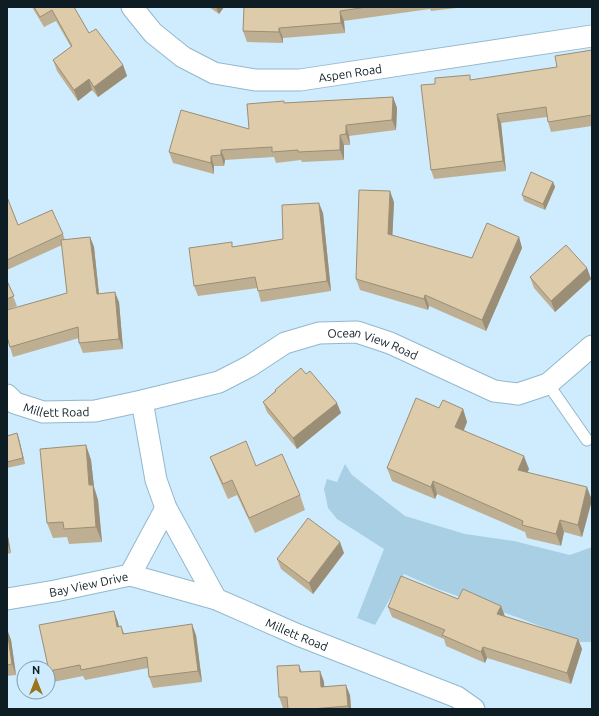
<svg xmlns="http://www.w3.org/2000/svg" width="599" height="716" viewBox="0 0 599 716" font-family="Ubuntu,sans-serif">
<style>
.green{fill:#a9cfe4}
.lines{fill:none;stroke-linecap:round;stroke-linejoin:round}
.service-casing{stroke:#93b8cc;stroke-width:13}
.minor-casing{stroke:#93b8cc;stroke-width:23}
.service{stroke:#fff;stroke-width:11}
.minor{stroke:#fff;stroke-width:21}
.wall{fill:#bfaf92}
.shaded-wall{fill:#9b8e77}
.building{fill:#decbaa;stroke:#9b8e77}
.labels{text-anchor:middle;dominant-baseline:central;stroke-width:3;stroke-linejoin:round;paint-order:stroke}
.street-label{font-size:12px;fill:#0e1d24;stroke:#ceecfd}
</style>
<rect width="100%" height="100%" fill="#ceecfd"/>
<path class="green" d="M 345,464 L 352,475 L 405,516 L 465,534 L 514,541 L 570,555 L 592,547 L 592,642 L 580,642 L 522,619 L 438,589 L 404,574 L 375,625 L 357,618 L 384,549 L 337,519 L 328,508 L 324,489 L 327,479 L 337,482 Z"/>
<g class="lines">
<g class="service-casing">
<path id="service" d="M 548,384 L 587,440"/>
</g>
<g class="minor-casing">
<g id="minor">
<path id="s1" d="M 132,7 L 153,33 L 183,57 L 214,73 L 255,80 L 300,80 L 592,36"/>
<path id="s2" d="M 7,395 L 15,403 L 43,412 L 95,411 L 142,401 L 219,382 L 250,366 L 285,343 L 319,333 L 357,332 L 390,343 L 494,391 L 518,394 L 548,384 L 592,346"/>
<path id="s3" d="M 142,401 L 156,480 L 166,508 L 216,599 L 298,635 L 457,697 L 474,709"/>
<path d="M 130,575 L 166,508"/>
<path id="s4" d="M 7,599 L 55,591 L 130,575 L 216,599"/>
</g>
</g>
<use href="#service" class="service"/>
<use href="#minor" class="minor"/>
</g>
<g class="wall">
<path d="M 32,7 L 74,7 L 89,33 L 123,65 L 127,76 L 98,97 L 92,90 L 78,101 L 57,71 L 53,60 L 71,47 L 56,21 L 44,27 Z"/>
<path d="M 209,7 L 224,7 L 219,14 Z"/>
<path d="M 244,7 L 465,7 L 431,11 L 430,9 L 344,21 L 345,33 L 283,38 L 283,43 L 247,42 L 243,31 Z"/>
<path d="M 592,50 L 592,126 L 551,132 L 548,122 L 547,117 L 501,123 L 506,171 L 434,179 L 431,170 L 472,80 L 557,67 Z"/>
<path d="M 393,97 L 397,108 L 396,130 L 349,136 L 350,145 L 344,145 L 344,160 L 302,162 L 301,160 L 276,163 L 274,157 L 225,160 L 224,166 L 214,166 L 214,174 L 173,163 L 169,152 L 249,129 L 284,103 Z"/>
<path d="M 553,182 L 555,187 L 545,210 L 524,201 L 522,195 Z"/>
<path d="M 7,197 L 18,225 L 63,234 L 65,240 L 90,237 L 94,247 L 99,294 L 119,302 L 123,349 L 83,353 L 79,343 L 79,338 L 13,357 L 10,347 L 67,293 L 62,245 L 7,270 Z"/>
<path d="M 394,202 L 392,235 L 472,258 L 519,237 L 522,248 L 486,331 L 429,306 L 428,310 L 360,290 L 356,279 Z"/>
<path d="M 323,213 L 331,291 L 261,302 L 258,291 L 257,288 L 198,296 L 194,286 L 233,247 L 283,239 Z"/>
<path d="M 587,268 L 591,279 L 555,312 L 534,288 L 530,277 Z"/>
<path d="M 7,281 L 17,306 L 7,310 Z"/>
<path d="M 306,374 L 341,413 L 297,449 L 267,412 L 263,402 L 275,391 L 275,390 Z"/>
<path d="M 439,408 L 463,409 L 467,422 L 464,430 L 529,469 L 527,472 L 592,500 L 582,537 L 564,532 L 561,546 L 527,538 L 525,532 L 437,494 L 435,499 L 392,481 L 387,468 Z"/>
<path d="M 17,433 L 19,439 L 25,464 L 7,468 L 7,436 Z"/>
<path d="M 86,445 L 91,460 L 94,487 L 98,500 L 102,542 L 69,544 L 67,537 L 53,538 L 47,523 Z"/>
<path d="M 210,457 L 256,466 L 300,495 L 305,510 L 255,533 L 237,495 L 228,499 L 216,472 Z"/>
<path d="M 7,531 L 11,553 L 7,554 Z"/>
<path d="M 344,553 L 313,594 L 281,569 L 277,559 Z"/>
<path d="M 458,599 L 501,606 L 505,616 L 578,639 L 582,649 L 571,684 L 487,658 L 485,663 L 446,646 L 444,639 L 392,617 L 388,607 Z"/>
<path d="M 114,611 L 119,626 L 121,626 L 124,633 L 196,635 L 202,682 L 153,688 L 149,677 L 148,668 L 85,680 L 83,676 L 53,682 L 49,671 Z"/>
<path d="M 7,630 L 11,640 L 16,675 L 7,676 Z"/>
<path d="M 320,671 L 324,682 L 324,686 L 350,695 L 351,709 L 288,709 L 288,708 L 283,708 L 279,697 L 302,672 Z"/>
</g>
<g class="shaded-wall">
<path d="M 216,7 L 224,7 L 219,14 Z"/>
<path d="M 340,11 L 344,21 L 345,33 L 341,23 Z"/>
<path d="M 279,28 L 283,38 L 283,43 L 279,32 Z"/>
<path d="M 123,65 L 127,76 L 98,97 L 94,87 Z"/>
<path d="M 89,79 L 92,90 L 78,101 L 74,90 Z"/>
<path d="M 393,97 L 397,108 L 396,130 L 392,120 Z"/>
<path d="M 497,114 L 501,123 L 506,171 L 503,161 Z"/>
<path d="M 346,125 L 349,136 L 350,145 L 346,134 Z"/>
<path d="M 340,135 L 344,145 L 344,160 L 340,150 Z"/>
<path d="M 221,150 L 225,160 L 224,166 L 221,155 Z"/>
<path d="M 211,156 L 214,166 L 214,174 L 211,163 Z"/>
<path d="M 553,182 L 555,187 L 545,210 L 543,204 Z"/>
<path d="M 390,191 L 394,202 L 392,245 L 388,234 Z"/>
<path d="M 319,203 L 323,213 L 331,291 L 327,281 Z"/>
<path d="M 90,237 L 94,247 L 100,304 L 97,294 Z"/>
<path d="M 519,237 L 522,248 L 486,331 L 482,320 Z"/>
<path d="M 587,268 L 591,279 L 555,312 L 551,301 Z"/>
<path d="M 115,292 L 119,302 L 123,349 L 119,339 Z"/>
<path d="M 425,295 L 429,306 L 428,310 L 424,299 Z"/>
<path d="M 337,403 L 341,413 L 297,449 L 293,438 Z"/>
<path d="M 463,409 L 467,422 L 460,439 L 455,427 Z"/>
<path d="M 17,433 L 19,439 L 25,464 L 23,458 Z"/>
<path d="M 86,445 L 91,460 L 94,487 L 98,500 L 102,542 L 96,527 L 89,485 Z"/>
<path d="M 524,456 L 529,469 L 523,482 L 518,470 Z"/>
<path d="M 433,481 L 437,494 L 435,499 L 431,487 Z"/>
<path d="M 587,487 L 592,500 L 582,537 L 578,525 Z"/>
<path d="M 560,520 L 564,532 L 561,546 L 556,534 Z"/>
<path d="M 7,531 L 11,553 L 7,542 Z"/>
<path d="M 340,542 L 344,553 L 313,594 L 309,583 Z"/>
<path d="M 501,606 L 505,617 L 497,614 Z"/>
<path d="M 114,611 L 118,622 L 121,638 L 117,627 Z"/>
<path d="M 192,624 L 196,635 L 202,682 L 198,671 Z"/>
<path d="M 7,629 L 11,640 L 16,675 L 12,664 Z"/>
<path d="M 578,639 L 582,649 L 571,684 L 567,673 Z"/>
<path d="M 483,647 L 487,658 L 485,663 L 481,652 Z"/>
<path d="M 299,665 L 303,676 L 300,672 Z"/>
<path d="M 320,671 L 324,682 L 325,697 L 321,687 Z"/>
<path d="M 346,685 L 350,695 L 351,709 L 349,709 L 348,706 Z"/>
</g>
<g class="building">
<path d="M 34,7 L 74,7 L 89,33 L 96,29 L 123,65 L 94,87 L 89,79 L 74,90 L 53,60 L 72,46 L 52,10 L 40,17 Z"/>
<path d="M 244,7 L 367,7 L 340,11 L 341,23 L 279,28 L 279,32 L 243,31 Z"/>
<path d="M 592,50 L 592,115 L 548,122 L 546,107 L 497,114 L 503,161 L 431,170 L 421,85 L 435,84 L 435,78 L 470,75 L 470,80 L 557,67 L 555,56 Z"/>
<path d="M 393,97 L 392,120 L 346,125 L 346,134 L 340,135 L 340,150 L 298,152 L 298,150 L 272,152 L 272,147 L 221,150 L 221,155 L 211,156 L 211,163 L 169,152 L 181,110 L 249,129 L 247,104 L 284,101 L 284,103 Z"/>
<path d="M 531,172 L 553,182 L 543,204 L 522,195 Z"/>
<path d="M 359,190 L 390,191 L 388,234 L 472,258 L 487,223 L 519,237 L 482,320 L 425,295 L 424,299 L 356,279 Z"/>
<path d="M 7,197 L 18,225 L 52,210 L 63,234 L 7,260 Z"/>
<path d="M 319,203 L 327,281 L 258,291 L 255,277 L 194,286 L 189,248 L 232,242 L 232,247 L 283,239 L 282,205 Z"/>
<path d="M 90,237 L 97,294 L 115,292 L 119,339 L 79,343 L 78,327 L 10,347 L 7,337 L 7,310 L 67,293 L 61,240 Z"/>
<path d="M 566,245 L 587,268 L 551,301 L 530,277 Z"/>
<path d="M 7,281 L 14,296 L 7,299 Z"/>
<path d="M 301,368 L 306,374 L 310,371 L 337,403 L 293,438 L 263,402 L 276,391 L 275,390 Z"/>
<path d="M 416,398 L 439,408 L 443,400 L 463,409 L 455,427 L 524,456 L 518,470 L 587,487 L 578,525 L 560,520 L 556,534 L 522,525 L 523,521 L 433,481 L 431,487 L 387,468 Z"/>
<path d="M 17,433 L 23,458 L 7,462 L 7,436 Z"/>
<path d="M 246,441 L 256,466 L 282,454 L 300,495 L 249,518 L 232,480 L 223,484 L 210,457 Z"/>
<path d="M 86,445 L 89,485 L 93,485 L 96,527 L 64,529 L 63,522 L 47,523 L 40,449 Z"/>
<path d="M 308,518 L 340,542 L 309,583 L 277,559 Z"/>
<path d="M 401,576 L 458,599 L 463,589 L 501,606 L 497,614 L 578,639 L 567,673 L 483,647 L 481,652 L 442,635 L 445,630 L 388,607 Z"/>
<path d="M 114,611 L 117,627 L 121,626 L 123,634 L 192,624 L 198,671 L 149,677 L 147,657 L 81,670 L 80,665 L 49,671 L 39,625 Z"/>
<path d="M 7,630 L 12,664 L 7,665 Z"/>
<path d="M 299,665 L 300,672 L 320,671 L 321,687 L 346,685 L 348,706 L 311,709 L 288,709 L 287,697 L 279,697 L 277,666 Z"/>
</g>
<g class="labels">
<g class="street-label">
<text stroke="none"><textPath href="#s1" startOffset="244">Aspen Road</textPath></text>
<text stroke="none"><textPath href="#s2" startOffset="388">Ocean View Road</textPath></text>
<text stroke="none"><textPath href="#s2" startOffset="54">Millett Road</textPath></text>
<text stroke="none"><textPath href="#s4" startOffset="83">Bay View Drive</textPath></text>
<text stroke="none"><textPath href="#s3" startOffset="302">Millett Road</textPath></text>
</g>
</g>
<rect width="599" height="716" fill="none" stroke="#0e1d24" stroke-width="16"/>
<g transform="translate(36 680)"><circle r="19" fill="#ceecfd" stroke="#8199a6"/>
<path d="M0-3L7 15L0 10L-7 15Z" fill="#99741f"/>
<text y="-6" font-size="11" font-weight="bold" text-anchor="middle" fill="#0e1d24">N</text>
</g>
</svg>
